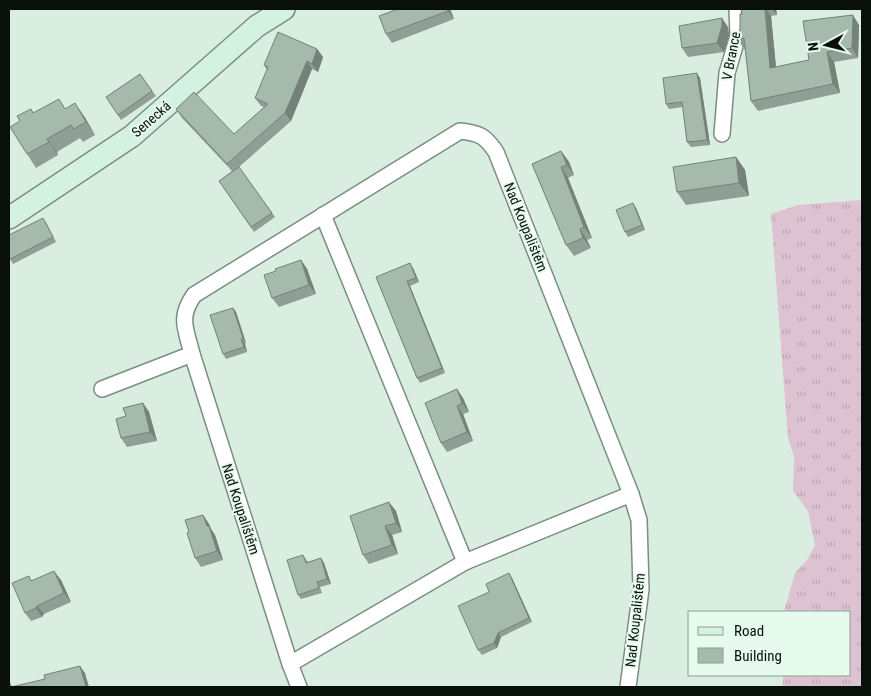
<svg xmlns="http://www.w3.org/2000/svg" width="871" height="696" viewBox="0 0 871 696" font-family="'Roboto Condensed',sans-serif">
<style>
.grass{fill:url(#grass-tufts)}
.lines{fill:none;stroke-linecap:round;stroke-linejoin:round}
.street-casing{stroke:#7c8e83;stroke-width:18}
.secondary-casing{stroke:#7c8e83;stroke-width:24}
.street{stroke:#fff;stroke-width:15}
.secondary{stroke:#d4f2e2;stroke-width:21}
.wall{fill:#8f9f95}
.shaded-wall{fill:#748279}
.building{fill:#a6b9ad;stroke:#748279}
.labels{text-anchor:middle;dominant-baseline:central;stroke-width:4;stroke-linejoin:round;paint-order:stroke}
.street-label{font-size:14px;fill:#09100c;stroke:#e6faed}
</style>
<defs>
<pattern id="grass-tufts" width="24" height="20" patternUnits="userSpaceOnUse" patternTransform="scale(1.25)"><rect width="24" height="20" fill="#ddc2d1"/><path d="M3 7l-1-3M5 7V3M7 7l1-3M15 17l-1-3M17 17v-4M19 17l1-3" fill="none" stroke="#bca6b2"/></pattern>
</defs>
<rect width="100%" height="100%" fill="#d9ede0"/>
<path class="grass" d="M 862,200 L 862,687 L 783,687 L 783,675 L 850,675 L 850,612 L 784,612 L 795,573 L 807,560 L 815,545 L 808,511 L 793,491 L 794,457 L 788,438 L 771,214 L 798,205 Z"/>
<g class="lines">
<g class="street-casing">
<g id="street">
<path d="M 722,134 L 727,73 L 738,36 L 737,9"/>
<path d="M 323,215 L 465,562"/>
<path d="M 102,389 L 192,354"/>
<path d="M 290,664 L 192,354 C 186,329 178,318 194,295 L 460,131 C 480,133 485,136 496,152 L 631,494"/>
<path d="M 299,687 L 290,664 L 465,562 L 631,494 L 639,520 L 641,589 L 628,687"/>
</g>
</g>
<g class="secondary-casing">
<path id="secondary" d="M 9,218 L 132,136 L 257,26 L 284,9"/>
</g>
<use href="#street" class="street"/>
<use href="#secondary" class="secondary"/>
</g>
<g class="wall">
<path d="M 398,9 L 450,9 L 454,19 L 392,43 L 386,34 Z"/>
<path d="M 741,9 L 776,9 L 777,15 L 771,16 L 776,67 L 809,60 L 859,25 L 858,58 L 834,62 L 840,93 L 758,111 L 751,101 L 745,49 L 744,49 L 737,39 L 740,29 Z"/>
<path d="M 728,27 L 729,35 L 724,52 L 688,57 L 682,48 Z"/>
<path d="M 317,49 L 323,57 L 318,72 L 312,69 L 291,121 L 239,167 L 275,217 L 254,232 L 219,181 L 232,171 L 182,118 L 176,109 L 234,134 L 264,107 L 261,106 L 255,98 L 267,70 L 264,65 Z"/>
<path d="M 140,74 L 156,96 L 121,120 L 106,97 Z"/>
<path d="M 700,78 L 710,145 L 691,147 L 687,142 L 683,107 L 669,109 L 666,104 Z"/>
<path d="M 31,109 L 34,113 L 65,109 L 84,116 L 95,135 L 83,142 L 80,138 L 57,152 L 58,155 L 36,168 L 27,154 L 20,121 Z"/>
<path d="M 561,151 L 569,162 L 574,175 L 568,178 L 592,238 L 587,240 L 591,248 L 574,256 L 566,245 L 532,164 Z"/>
<path d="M 736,157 L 745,170 L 749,196 L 686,205 L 677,192 Z"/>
<path d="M 636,208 L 645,230 L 628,237 L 625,232 Z"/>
<path d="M 46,222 L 56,242 L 13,264 L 10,259 Z"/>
<path d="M 301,260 L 307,269 L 316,294 L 279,307 L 272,298 L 276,271 Z"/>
<path d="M 413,268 L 419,282 L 410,286 L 445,373 L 420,383 L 417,378 L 376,277 Z"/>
<path d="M 233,308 L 236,312 L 246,343 L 245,344 L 247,352 L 226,359 L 223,354 Z"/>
<path d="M 457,389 L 463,398 L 469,412 L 463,414 L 473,441 L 447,452 L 441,443 Z"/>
<path d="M 143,403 L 149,412 L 157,441 L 127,447 L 121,438 L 126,416 Z"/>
<path d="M 396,511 L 402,532 L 392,535 L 398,554 L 369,564 L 363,555 Z"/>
<path d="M 203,515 L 209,524 L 211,529 L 215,535 L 223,560 L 201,567 L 195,558 L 189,532 Z"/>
<path d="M 303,555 L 308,562 L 321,558 L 324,563 L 331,584 L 320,587 L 322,593 L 301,599 L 298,595 Z"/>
<path d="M 509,573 L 512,578 L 532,622 L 501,637 L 497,648 L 482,655 L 478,650 L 489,592 Z"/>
<path d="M 61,580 L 71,602 L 44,614 L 42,617 L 31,621 L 25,613 L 33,581 Z"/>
</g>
<g class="shaded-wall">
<path d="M 447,9 L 450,9 L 454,19 L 448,11 Z"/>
<path d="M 765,9 L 766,9 L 771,16 L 777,78 L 770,68 Z"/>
<path d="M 772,9 L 776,9 L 777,15 Z"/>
<path d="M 853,15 L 859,25 L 858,58 L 852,48 Z"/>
<path d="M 722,18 L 728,27 L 729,35 L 724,52 L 717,43 Z"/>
<path d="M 317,49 L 323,57 L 318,72 L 312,64 Z"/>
<path d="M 827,52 L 834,62 L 840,93 L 833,84 Z"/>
<path d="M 307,61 L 312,69 L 291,121 L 285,113 Z"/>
<path d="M 697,73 L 700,78 L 710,145 L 707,140 Z"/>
<path d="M 75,103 L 84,116 L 95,135 L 86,122 Z"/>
<path d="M 47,139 L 57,152 L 58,155 L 49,142 Z"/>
<path d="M 561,151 L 569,162 L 574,175 L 567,165 Z"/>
<path d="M 736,157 L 745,170 L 749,196 L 739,183 Z"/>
<path d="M 561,167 L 568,178 L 592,238 L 584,227 Z"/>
<path d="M 633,203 L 636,208 L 645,230 L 642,225 Z"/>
<path d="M 580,229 L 587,240 L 591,248 L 583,238 Z"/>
<path d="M 301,260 L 307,269 L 316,294 L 309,285 Z"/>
<path d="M 410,263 L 413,268 L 419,282 L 416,278 Z"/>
<path d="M 407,281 L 410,286 L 445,373 L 442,368 Z"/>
<path d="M 233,308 L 236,312 L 246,343 L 243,338 Z"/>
<path d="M 241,339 L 245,344 L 247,352 L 244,347 Z"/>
<path d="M 457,389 L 463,398 L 469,412 L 462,403 Z"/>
<path d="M 143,403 L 149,412 L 157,441 L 150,432 Z"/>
<path d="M 457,406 L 463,414 L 473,441 L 467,432 Z"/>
<path d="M 389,502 L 396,511 L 402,532 L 396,523 Z"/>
<path d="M 203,515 L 209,524 L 211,529 L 215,535 L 223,560 L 217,551 L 207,526 Z"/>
<path d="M 385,526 L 392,535 L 398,554 L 392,545 Z"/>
<path d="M 321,558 L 324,563 L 331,584 L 327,579 Z"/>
<path d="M 54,571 L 61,580 L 71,602 L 64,593 Z"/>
<path d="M 509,573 L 512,578 L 532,622 L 529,618 Z"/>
<path d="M 37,606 L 44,614 L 42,617 L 36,608 Z"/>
<path d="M 498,633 L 501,637 L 497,648 L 494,643 Z"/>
<path d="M 80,666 L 85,673 L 89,687 L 86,687 Z"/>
</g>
<g class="building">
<path d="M 398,9 L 447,9 L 448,11 L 386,34 L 379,16 Z"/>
<path d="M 741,9 L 765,9 L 770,68 L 809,60 L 803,21 L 853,15 L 852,48 L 827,52 L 833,84 L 751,101 L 744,38 L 737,39 L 740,29 L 740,14 L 742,14 Z"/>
<path d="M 722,18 L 722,26 L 717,43 L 682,48 L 679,26 Z"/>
<path d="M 278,32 L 317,49 L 312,64 L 307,61 L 285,113 L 227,164 L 176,109 L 194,92 L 234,134 L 268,104 L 255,98 L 268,67 L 264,65 Z"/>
<path d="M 697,73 L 707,140 L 687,142 L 682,102 L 666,104 L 663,78 Z"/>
<path d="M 140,74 L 152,91 L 118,115 L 106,97 Z"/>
<path d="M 59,99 L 65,109 L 75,103 L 86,122 L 74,129 L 71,125 L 47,139 L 49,142 L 27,154 L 10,127 L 20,121 L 17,116 L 31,109 L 33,113 Z"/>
<path d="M 561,151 L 567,165 L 561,167 L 584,227 L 580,229 L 583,238 L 566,245 L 532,164 Z"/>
<path d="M 736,157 L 739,183 L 677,192 L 673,167 Z"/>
<path d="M 239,167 L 272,213 L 251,227 L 219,181 Z"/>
<path d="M 633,203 L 642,225 L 625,232 L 616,210 Z"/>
<path d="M 43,218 L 53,237 L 10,259 L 9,256 L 9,235 Z"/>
<path d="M 301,260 L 309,285 L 272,298 L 264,275 L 276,271 L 275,269 Z"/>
<path d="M 410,263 L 416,278 L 407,281 L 442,368 L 417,378 L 376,277 Z"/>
<path d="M 233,308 L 243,338 L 241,339 L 244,347 L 223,354 L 210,315 Z"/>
<path d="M 457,389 L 462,403 L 457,406 L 467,432 L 441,443 L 425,403 Z"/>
<path d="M 143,403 L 150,432 L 121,438 L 116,419 L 126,416 L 123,408 Z"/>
<path d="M 389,502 L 396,523 L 385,526 L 392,545 L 363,555 L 350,516 Z"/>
<path d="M 203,515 L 207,526 L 209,526 L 217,551 L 195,558 L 187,533 L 189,532 L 185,520 Z"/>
<path d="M 303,555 L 306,563 L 321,558 L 327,579 L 317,582 L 319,588 L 298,595 L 287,560 Z"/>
<path d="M 54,571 L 64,593 L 37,606 L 36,608 L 25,613 L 12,583 L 29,576 L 31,581 Z"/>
<path d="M 509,573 L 529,618 L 498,633 L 494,643 L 478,650 L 458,606 L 489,592 L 486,584 Z"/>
<path d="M 80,666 L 86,687 L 9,687 L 9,683 L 10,683 L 11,687 L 45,679 L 44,675 Z"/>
</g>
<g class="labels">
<g class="street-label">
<text transform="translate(731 56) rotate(-79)">V Brance</text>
<text transform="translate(151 119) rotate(-41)">Senecká</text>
<text transform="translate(526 227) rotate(68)">Nad Koupalištěm</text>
<text transform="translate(241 509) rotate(72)">Nad Koupalištěm</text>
<text transform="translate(635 620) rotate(-84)">Nad Koupalištěm</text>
</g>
</g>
<rect width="871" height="696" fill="none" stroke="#09100c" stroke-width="20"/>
<rect x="688" y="611" width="162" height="65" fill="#e6faed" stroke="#8e9c93"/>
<rect x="698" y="627" width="25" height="8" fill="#d4f2e2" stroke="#8e9c93"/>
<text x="734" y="636" font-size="15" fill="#09100c">Road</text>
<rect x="698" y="648" width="25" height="15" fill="#a6b9ad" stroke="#8e9c93"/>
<text x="734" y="661" font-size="15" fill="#09100c">Building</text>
<g transform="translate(826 45) rotate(263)" stroke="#e6faed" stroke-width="4" paint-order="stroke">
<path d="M0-4L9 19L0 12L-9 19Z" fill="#09100c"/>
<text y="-8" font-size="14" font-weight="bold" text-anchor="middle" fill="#09100c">N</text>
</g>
</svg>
